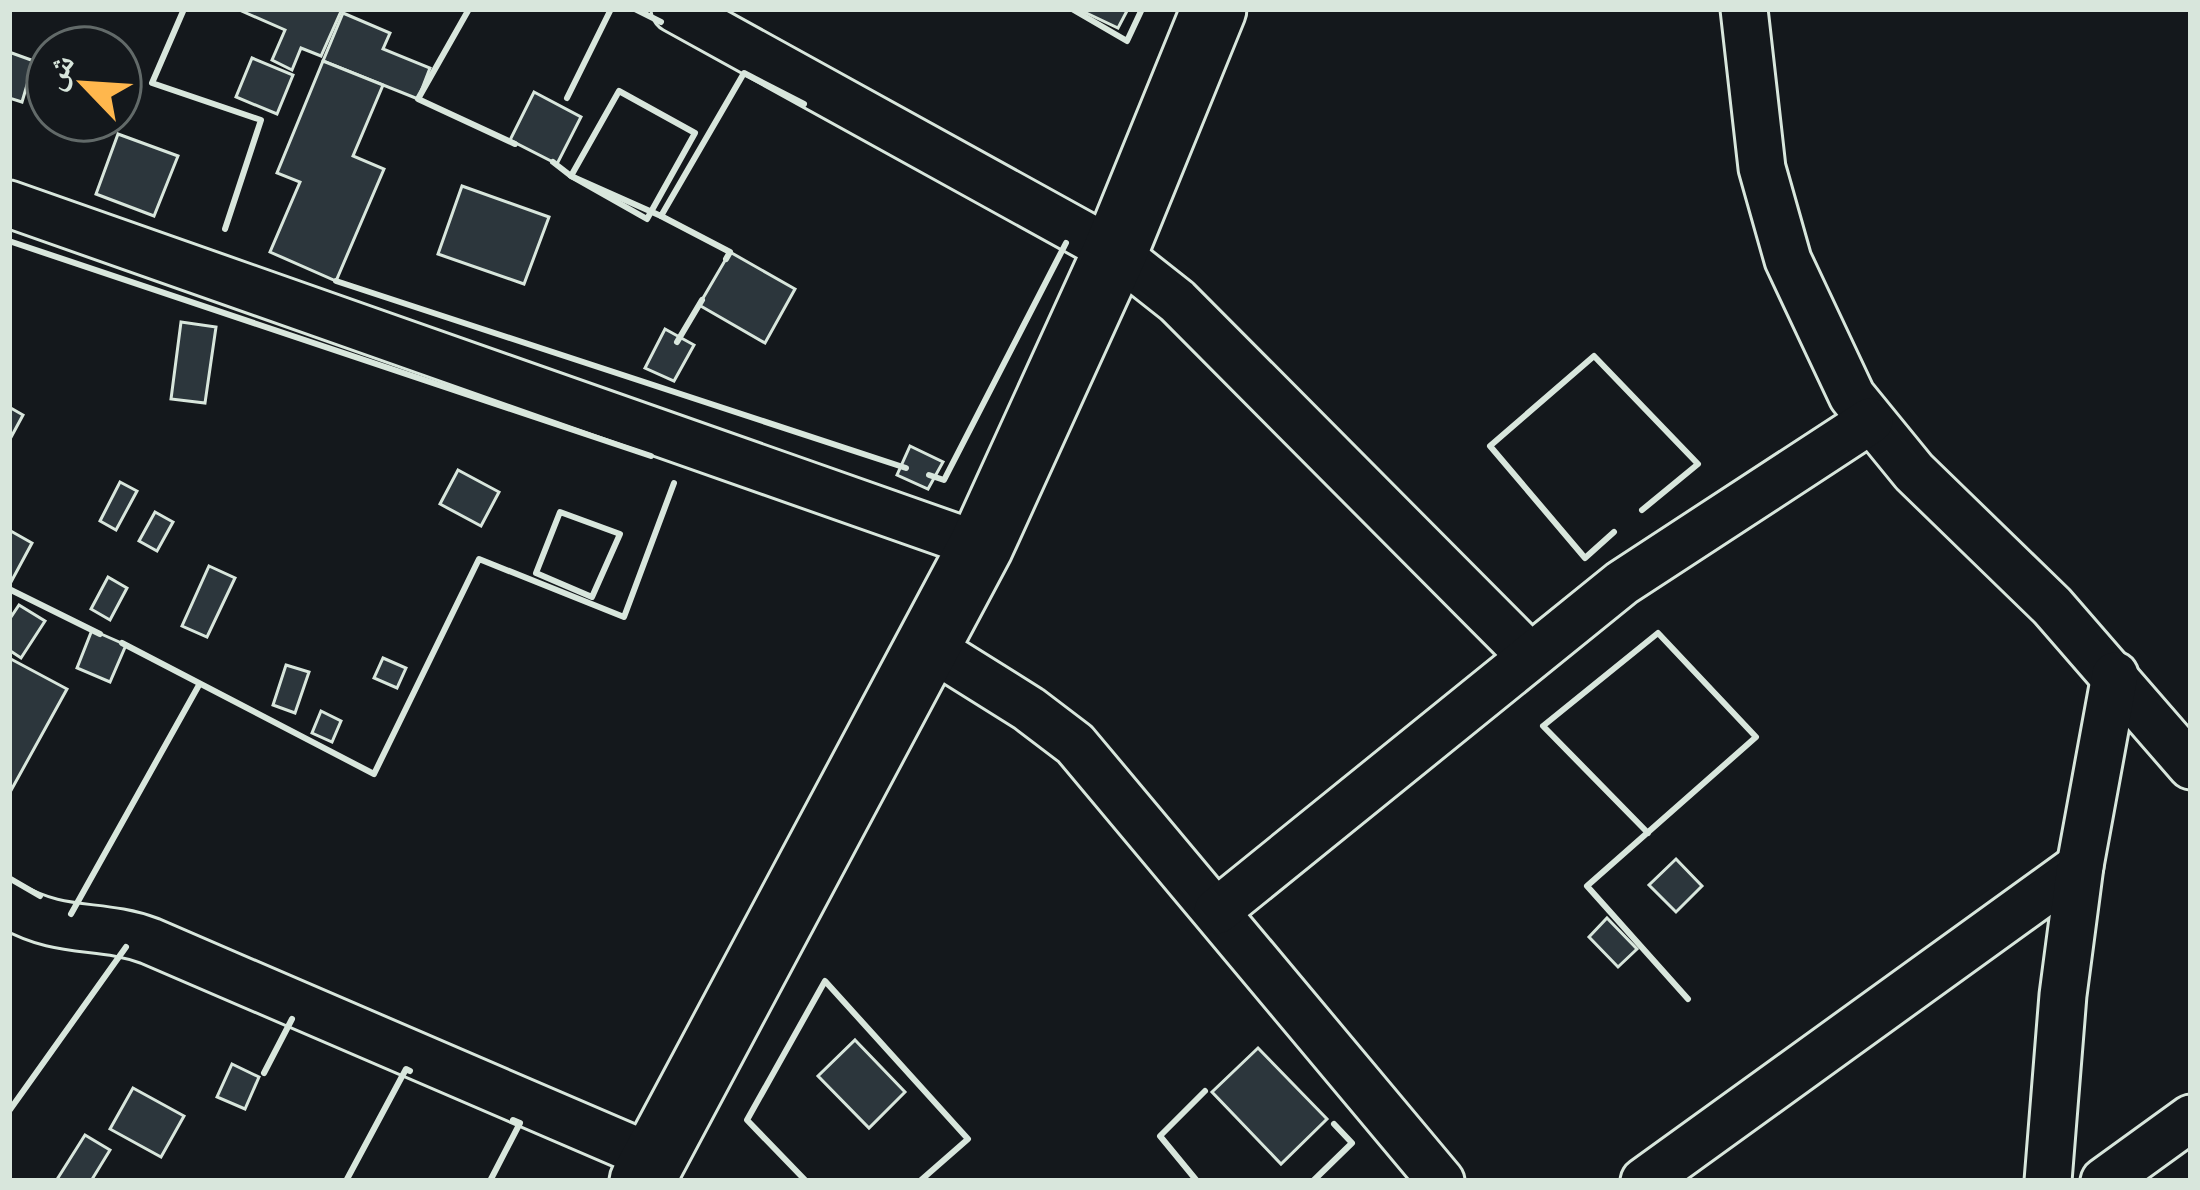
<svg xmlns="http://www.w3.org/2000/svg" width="2200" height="1190" viewBox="0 0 2200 1190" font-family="Bitter,'Noto Naskh Arabic',serif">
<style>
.building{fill:#2c363c;stroke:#d8e6dc;stroke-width:3}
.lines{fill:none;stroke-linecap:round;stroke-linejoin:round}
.street-casing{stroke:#d8e6dc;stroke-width:51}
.secondary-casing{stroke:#d8e6dc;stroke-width:69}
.street{stroke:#14181c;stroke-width:45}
.secondary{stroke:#14181c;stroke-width:63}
.wall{stroke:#d8e6dc;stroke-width:6}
</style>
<rect width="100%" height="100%" fill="#14181c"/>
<g class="building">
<path d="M 237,9 L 342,9 L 321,56 L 301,48 L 292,70 L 272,60 L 285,30 Z"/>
<path d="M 1078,9 L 1128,9 L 1118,28 Z"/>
<path d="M 343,13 L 390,33 L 383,49 L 430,68 L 418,99 L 323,61 Z"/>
<path d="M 9,52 L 34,61 L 22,102 L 9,98 Z"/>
<path d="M 252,58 L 293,75 L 277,114 L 236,97 Z"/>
<path d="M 323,61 L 383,85 L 353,156 L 384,169 L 336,281 L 270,252 L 300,182 L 277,173 Z"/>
<path d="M 534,92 L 581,117 L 557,164 L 510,140 Z"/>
<path d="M 118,134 L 178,156 L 154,216 L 96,194 Z"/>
<path d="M 462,186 L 549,217 L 524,284 L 438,254 Z"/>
<path d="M 730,252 L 795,289 L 765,343 L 699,305 Z"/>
<path d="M 181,322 L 216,327 L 205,403 L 171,399 Z"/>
<path d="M 665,329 L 694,345 L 674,381 L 645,368 Z"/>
<path d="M 9,407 L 23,415 L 9,441 Z"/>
<path d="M 910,446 L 943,462 L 928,489 L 897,475 Z"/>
<path d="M 458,470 L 499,492 L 481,526 L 440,504 Z"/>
<path d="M 120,482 L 137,491 L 116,530 L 100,521 Z"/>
<path d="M 155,512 L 173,522 L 157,551 L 139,541 Z"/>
<path d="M 9,530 L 32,543 L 11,582 L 9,581 Z"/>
<path d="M 209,566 L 235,578 L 207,637 L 182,626 Z"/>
<path d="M 108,577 L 127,588 L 110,620 L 91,609 Z"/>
<path d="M 19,605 L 45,621 L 21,658 L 9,650 L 9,620 Z"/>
<path d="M 92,630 L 126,645 L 110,682 L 77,668 Z"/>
<path d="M 9,658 L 67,689 L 9,794 Z"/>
<path d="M 383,658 L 406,668 L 397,688 L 374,678 Z"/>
<path d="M 286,665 L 309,672 L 295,713 L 273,705 Z"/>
<path d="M 321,711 L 341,721 L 332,742 L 312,733 Z"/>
<path d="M 1676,859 L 1702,886 L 1676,912 L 1649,885 Z"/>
<path d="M 1607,918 L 1637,949 L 1618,967 L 1589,937 Z"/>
<path d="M 855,1040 L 905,1092 L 869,1128 L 818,1076 Z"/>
<path d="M 1258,1048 L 1327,1119 L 1281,1164 L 1212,1092 Z"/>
<path d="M 232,1064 L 259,1077 L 245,1109 L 217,1097 Z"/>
<path d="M 133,1088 L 184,1116 L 161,1157 L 110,1129 Z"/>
<path d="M 85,1135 L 110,1150 L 91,1181 L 56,1181 Z"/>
</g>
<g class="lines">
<g class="street-casing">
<g id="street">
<path d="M 675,9 L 1115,252 L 1177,301 L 1529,655"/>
<path d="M 1744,9 L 1762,168 L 1788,260 L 1852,396 L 1914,472 L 2052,606 L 2191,766"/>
<path d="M 9,204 L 981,546"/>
<path d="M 930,647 L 1029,709 L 1075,744 L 1441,1181"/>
<path d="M 9,905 C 62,936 99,922 150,941 L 654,1158"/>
<path d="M 1217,911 L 1622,583 L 1870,421"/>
<path d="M 1644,1181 L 2080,866"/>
<path d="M 2048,1181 L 2063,995 L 2080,866 L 2115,675"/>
<path d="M 2104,1181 L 2191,1118"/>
</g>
</g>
<g class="secondary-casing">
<path id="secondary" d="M 642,1181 L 981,546 L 1115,252 L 1214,9"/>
</g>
<use href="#street" class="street"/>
<use href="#secondary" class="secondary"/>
<g class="wall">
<path d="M 184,9 L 152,83 L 261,120 L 225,229"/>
<path d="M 469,9 L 418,99 L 515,144"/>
<path d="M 635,9 L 661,22"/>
<path d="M 1072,9 L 1127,41 L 1142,9"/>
<path d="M 619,91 L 695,133 L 647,219 L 571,176 Z"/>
<path d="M 567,98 L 611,9"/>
<path d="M 553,162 L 571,176 L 661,216 L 744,73 L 804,104"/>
<path d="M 661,216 L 730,252 L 726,259"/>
<path d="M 9,241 L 651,456"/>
<path d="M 336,281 L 906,468"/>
<path d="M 677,342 L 702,300"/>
<path d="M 929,475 L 944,480 L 1066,243"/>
<path d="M 560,512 L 620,534 L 592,597 L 536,573 Z"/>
<path d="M 1614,532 L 1585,558 L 1490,446 L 1594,356 L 1698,464 L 1642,510"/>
<path d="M 9,589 L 100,634"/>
<path d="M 122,643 L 374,774 L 479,559 L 624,617 L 674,483"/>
<path d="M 1648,833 L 1543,726 L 1658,633 L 1756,737 L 1587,886 L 1688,999"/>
<path d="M 9,878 L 40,896"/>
<path d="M 71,914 L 199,685"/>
<path d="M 264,1073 L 292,1019"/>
<path d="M 9,1111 L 126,947"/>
<path d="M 346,1181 L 406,1069 L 410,1071"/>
<path d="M 490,1181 L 520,1123 L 513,1120"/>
<path d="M 806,1181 L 747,1120 L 825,981 L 968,1139 L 920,1181"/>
<path d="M 1197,1181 L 1160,1136 L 1205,1091"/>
<path d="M 1313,1181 L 1352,1143 L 1334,1124"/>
</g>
</g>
<rect width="2200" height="1190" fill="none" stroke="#d8e6dc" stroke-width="24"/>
<g transform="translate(84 84) rotate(295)"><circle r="57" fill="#14181c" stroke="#626a69" stroke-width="3"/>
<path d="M0-9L21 45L0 30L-21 45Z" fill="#ffb74d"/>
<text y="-18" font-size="33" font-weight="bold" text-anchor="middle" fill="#d8e6dc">ش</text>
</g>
</svg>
